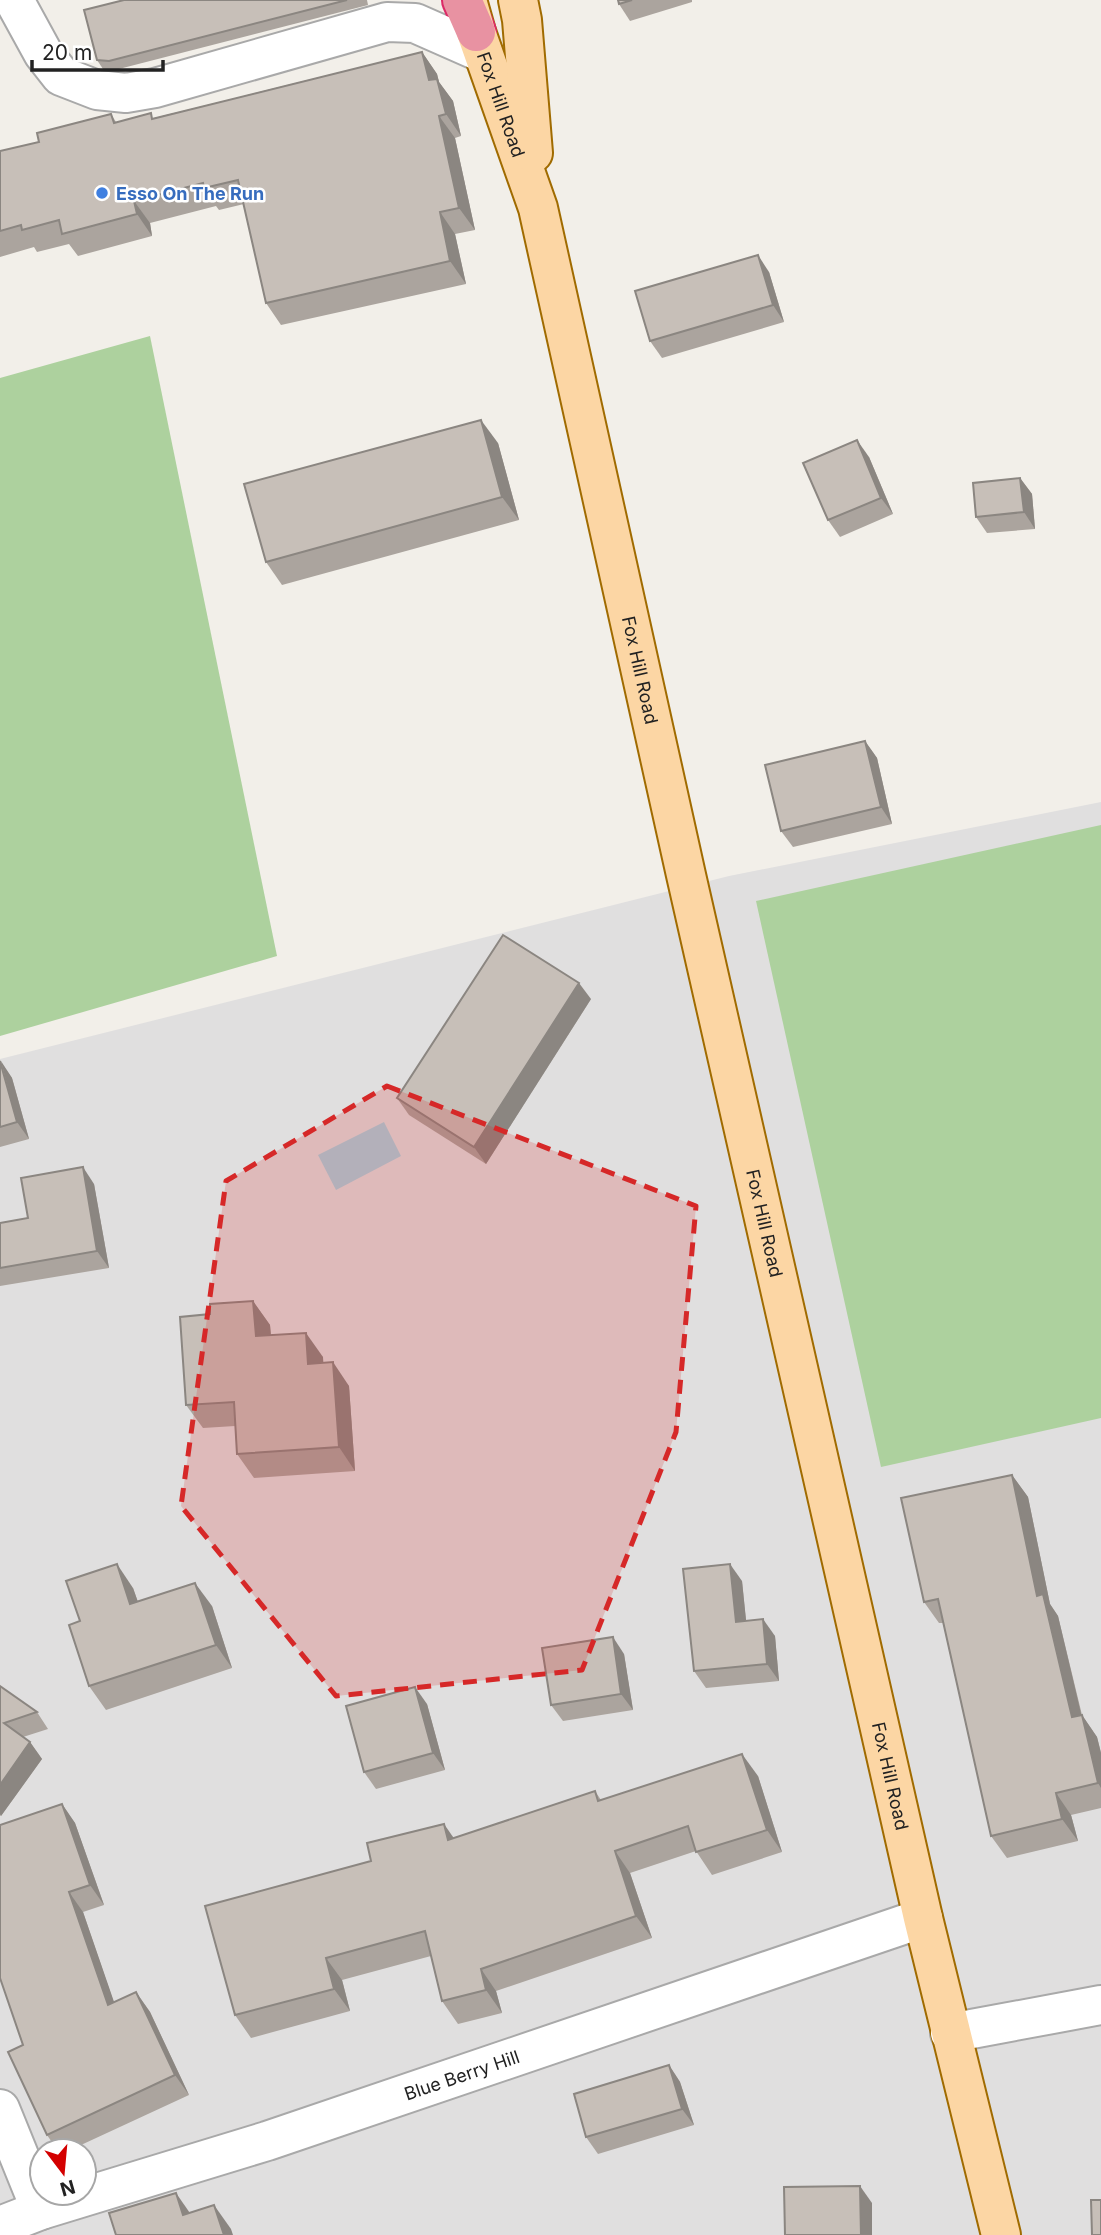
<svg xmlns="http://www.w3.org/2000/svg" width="1101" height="2235" viewBox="0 0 1101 2235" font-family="Inter,sans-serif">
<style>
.residential{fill:#e0dfdf;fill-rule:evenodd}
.forest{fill:#add19e}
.water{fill:#aad3df}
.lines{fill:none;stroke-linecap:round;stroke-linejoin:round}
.minor-casing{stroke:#a9a9a9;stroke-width:42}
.major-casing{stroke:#a06b00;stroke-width:42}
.highway-casing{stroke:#dc2a67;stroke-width:42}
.minor{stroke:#fff;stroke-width:38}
.major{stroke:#fcd6a4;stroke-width:38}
.highway{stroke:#e892a2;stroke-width:38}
.wall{fill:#aba49e}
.shaded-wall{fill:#8b8681}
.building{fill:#c7bfb8;stroke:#8b8681;stroke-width:2}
.marked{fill:#d62828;fill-opacity:0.2;stroke:#d62828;stroke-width:5;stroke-dasharray:14 9;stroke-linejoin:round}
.shop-dot{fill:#3f7fe0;stroke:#fff;stroke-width:2.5}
.labels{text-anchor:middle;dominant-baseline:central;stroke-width:5;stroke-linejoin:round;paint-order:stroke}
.street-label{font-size:18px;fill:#222;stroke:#fff}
.shop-label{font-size:18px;font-weight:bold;fill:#366cbe;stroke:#fff;text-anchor:start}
</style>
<rect width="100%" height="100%" fill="#f2efe9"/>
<path class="residential" d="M 1101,802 L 1101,2235 L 0,2235 L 0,1059 L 729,876 ZM 42,2151 L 84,2151 L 84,2193 L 42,2193 Z"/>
<g class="forest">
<path d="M 150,336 L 277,956 L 0,1036 L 0,378 Z"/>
<path d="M 1101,825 L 1101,1418 L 881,1467 L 756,901 Z"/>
</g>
<path class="water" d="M 384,1122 L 401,1156 L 336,1190 L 318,1155 Z"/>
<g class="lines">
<g class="minor-casing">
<g id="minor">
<path d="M 14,0 L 43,53 L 61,76 L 97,90 L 126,93 L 155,88 L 387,22 L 415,23 L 483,53"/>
<path d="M 950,2033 L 1101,2005"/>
<path d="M 0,2109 L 41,2210"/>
<path id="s1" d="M 0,2226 L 41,2210 L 267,2141 L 923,1918"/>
</g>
</g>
<g class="major-casing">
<g id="major">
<path id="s2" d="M 467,0 L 476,32 L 538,208 L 686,875 L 923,1918 L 1001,2235"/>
<path d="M 518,0 L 522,20 L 533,153"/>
</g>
</g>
<g class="highway-casing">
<path id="highway" d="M 462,0 L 476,32"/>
</g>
<use href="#minor" class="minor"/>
<use href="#major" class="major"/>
<use href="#highway" class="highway"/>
</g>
<g class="wall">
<path d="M 124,0 L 367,0 L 368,5 L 115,70 L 103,69 L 97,60 Z"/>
<path d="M 618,0 L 692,0 L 692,2 L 630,21 L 619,4 Z"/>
<path d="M 422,52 L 437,74 L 439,82 L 453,101 L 461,136 L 455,138 L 475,230 L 455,234 L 466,284 L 281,325 L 266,303 L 244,204 L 219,210 L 216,206 L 150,223 L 152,236 L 78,256 L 69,244 L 37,252 L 34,247 L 0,257 L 0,151 L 39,142 L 111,114 L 116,122 L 154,118 Z"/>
<path d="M 769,272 L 784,322 L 662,358 L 650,341 Z"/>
<path d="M 498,443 L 519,520 L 282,585 L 266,562 Z"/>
<path d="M 869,457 L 893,514 L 840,537 L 828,520 Z"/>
<path d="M 1020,478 L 1032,494 L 1035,529 L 987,533 L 976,517 Z"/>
<path d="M 865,741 L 877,758 L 892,824 L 793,847 L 781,831 Z"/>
<path d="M 591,999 L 486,1164 L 409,1115 L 397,1098 Z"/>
<path d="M 0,1061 L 12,1078 L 29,1139 L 0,1147 Z"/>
<path d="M 94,1184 L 109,1268 L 0,1286 L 0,1223 L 28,1218 Z"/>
<path d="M 253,1301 L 270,1325 L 271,1336 L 323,1357 L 323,1363 L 349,1386 L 355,1471 L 254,1478 L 237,1454 L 235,1426 L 203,1428 L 186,1405 L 210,1314 Z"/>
<path d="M 1012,1475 L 1028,1497 L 1050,1604 L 1058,1616 L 1082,1715 L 1097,1737 L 1101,1753 L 1101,1808 L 1071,1815 L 1078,1841 L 1007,1858 L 991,1836 L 943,1623 L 939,1623 L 924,1602 Z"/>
<path d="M 742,1581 L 746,1621 L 775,1636 L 779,1681 L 706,1688 L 694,1671 Z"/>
<path d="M 133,1588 L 138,1602 L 212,1606 L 232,1668 L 106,1710 L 89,1686 L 80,1621 Z"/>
<path d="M 624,1654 L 633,1710 L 563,1721 L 551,1705 Z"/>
<path d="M 0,1686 L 37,1712 L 48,1729 L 23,1737 L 30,1742 L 42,1759 L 1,1816 L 0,1815 Z"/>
<path d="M 427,1704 L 445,1770 L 376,1789 L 364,1772 Z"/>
<path d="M 758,1776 L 782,1852 L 712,1875 L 696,1851 L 630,1873 L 652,1938 L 496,1991 L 502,2013 L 458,2024 L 442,2001 L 431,1956 L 342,1980 L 350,2011 L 251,2038 L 235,2015 L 371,1861 L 453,1838 L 595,1791 L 601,1800 Z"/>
<path d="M 62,1804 L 75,1823 L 104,1905 L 83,1912 L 114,2003 L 136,1992 L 150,2012 L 189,2095 L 68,2151 L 58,2151 L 47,2135 L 23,2045 Z"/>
<path d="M 669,2065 L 680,2082 L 694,2125 L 598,2154 L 586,2137 Z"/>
</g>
<g class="shaded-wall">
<path d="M 422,52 L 437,74 L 439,82 L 453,101 L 461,136 L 446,114 L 429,80 Z"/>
<path d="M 439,116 L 455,138 L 475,230 L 459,208 Z"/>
<path d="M 134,201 L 150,223 L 152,236 L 137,214 Z"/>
<path d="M 440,212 L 455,234 L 466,284 L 450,261 Z"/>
<path d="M 758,255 L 769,272 L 784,322 L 773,305 Z"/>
<path d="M 481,420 L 498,443 L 519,520 L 502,497 Z"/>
<path d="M 857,440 L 869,457 L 893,514 L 881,498 Z"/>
<path d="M 1020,478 L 1032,494 L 1035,529 L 1024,512 Z"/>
<path d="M 865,741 L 877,758 L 892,824 L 881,807 Z"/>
<path d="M 579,983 L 591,999 L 486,1164 L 474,1147 Z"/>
<path d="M 1,1061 L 12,1078 L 29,1139 L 17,1122 Z"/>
<path d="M 83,1167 L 94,1184 L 109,1268 L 97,1251 Z"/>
<path d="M 253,1301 L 270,1325 L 273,1360 L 256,1336 Z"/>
<path d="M 306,1333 L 323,1357 L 325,1387 L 308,1364 Z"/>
<path d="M 333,1362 L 349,1386 L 355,1471 L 339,1447 Z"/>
<path d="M 1012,1475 L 1028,1497 L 1050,1604 L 1058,1616 L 1087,1739 L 1072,1717 L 1037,1596 Z"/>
<path d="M 117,1564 L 133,1588 L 147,1628 L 130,1604 Z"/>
<path d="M 730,1564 L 742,1581 L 748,1639 L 736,1622 Z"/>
<path d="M 195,1583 L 212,1606 L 232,1668 L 216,1645 Z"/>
<path d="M 763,1619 L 775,1636 L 779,1681 L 767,1664 Z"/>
<path d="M 613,1637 L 624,1654 L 633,1710 L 621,1694 Z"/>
<path d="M 415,1687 L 427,1704 L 445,1770 L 433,1753 Z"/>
<path d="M 1082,1715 L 1097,1737 L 1101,1753 L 1101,1788 L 1098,1783 Z"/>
<path d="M 30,1742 L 42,1759 L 1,1816 L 0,1814 L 0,1785 Z"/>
<path d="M 742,1754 L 758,1776 L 782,1852 L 767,1830 Z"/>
<path d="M 1056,1793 L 1071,1815 L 1078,1841 L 1062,1819 Z"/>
<path d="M 62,1804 L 75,1823 L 104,1905 L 90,1885 Z"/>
<path d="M 444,1824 L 460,1847 L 448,1840 Z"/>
<path d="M 615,1851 L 630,1873 L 652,1938 L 636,1916 Z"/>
<path d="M 69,1892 L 83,1912 L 122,2025 L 108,2005 Z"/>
<path d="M 326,1958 L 342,1980 L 350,2011 L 334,1989 Z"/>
<path d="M 481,1969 L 496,1991 L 502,2013 L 486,1990 Z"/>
<path d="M 136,1992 L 150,2012 L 189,2095 L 175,2075 Z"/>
<path d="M 669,2065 L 680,2082 L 694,2125 L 682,2109 Z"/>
<path d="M 860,2186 L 872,2203 L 872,2235 L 861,2235 Z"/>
<path d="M 176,2193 L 192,2216 L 183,2215 Z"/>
<path d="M 214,2205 L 231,2229 L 233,2235 L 224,2235 Z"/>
</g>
<g class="building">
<path d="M 124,0 L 347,0 L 109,61 L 97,60 L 84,10 Z"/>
<path d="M 618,0 L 632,0 L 619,4 Z"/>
<path d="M 422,52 L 429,80 L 437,79 L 446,114 L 439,116 L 459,208 L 440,212 L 450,261 L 266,303 L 238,180 L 204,188 L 203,183 L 134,201 L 137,214 L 62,234 L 59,220 L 22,230 L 21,225 L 0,231 L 0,151 L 39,142 L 37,133 L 111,114 L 114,123 L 151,113 L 152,119 Z"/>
<path d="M 758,255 L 773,305 L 650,341 L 635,291 Z"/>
<path d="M 481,420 L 502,497 L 266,562 L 244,484 Z"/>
<path d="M 857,440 L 881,498 L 828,520 L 803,463 Z"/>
<path d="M 1020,478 L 1024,512 L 976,517 L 973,483 Z"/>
<path d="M 865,741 L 881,807 L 781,831 L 765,765 Z"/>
<path d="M 503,935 L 579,983 L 474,1147 L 397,1098 Z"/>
<path d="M 0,1061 L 17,1122 L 0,1127 Z"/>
<path d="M 83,1167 L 97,1251 L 0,1268 L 0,1223 L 28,1218 L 21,1178 Z"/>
<path d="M 253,1301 L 256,1336 L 306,1333 L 308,1364 L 333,1362 L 339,1447 L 237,1454 L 234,1402 L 186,1405 L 180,1317 L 210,1314 L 210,1304 Z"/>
<path d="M 1012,1475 L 1037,1596 L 1043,1594 L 1072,1717 L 1082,1715 L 1098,1783 L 1056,1793 L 1062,1819 L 991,1836 L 938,1599 L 924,1602 L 901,1498 Z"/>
<path d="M 117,1564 L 130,1604 L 195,1583 L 216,1645 L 89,1686 L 69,1625 L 80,1621 L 66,1581 Z"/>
<path d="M 730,1564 L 736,1622 L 763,1619 L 767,1664 L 694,1671 L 683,1569 Z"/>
<path d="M 613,1637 L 621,1694 L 551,1705 L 542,1648 Z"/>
<path d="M 0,1686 L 37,1712 L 4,1723 L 30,1742 L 0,1785 Z"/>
<path d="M 415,1687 L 433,1753 L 364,1772 L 346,1706 Z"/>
<path d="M 742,1754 L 767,1830 L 696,1852 L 688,1826 L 615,1851 L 636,1916 L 481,1969 L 486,1990 L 442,2001 L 425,1931 L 326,1958 L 334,1989 L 235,2015 L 205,1906 L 371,1861 L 367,1843 L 444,1824 L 448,1840 L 595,1791 L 598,1801 Z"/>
<path d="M 62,1804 L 90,1885 L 69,1892 L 108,2005 L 136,1992 L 175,2075 L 47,2135 L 8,2052 L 23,2045 L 0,1978 L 0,1825 Z"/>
<path d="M 669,2065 L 682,2109 L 586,2137 L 574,2094 Z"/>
<path d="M 860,2186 L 861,2235 L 785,2235 L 784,2187 Z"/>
<path d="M 176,2193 L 183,2215 L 214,2205 L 224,2235 L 116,2235 L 109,2213 Z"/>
<path d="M 1091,2200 L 1101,2200 L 1101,2235 L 1092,2235 Z"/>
</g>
<path class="marked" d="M 387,1086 L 696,1206 L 676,1432 L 582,1670 L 336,1696 L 181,1506 L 226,1181 Z"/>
<circle class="shop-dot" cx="102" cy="193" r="7"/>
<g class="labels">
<g class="street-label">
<text stroke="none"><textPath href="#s2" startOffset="110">Fox Hill Road</textPath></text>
<text stroke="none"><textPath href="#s2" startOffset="693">Fox Hill Road</textPath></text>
<text stroke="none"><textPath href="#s2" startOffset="1260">Fox Hill Road</textPath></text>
<text stroke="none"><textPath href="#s2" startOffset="1827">Fox Hill Road</textPath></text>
<text stroke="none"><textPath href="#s1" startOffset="486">Blue Berry Hill</textPath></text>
</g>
<g class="shop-label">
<text x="116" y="193">Esso On The Run</text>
</g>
</g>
<g transform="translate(63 2172) rotate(164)"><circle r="33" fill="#ffffff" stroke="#a7a7a7" stroke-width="2"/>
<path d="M0-5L12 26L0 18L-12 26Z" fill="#d40000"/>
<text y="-10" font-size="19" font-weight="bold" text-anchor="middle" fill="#222222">N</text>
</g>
<path d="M32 60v10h131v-10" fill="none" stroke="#222222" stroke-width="3.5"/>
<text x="42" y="60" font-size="21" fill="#222222" stroke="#ffffff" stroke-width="5" paint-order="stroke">20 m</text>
</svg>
